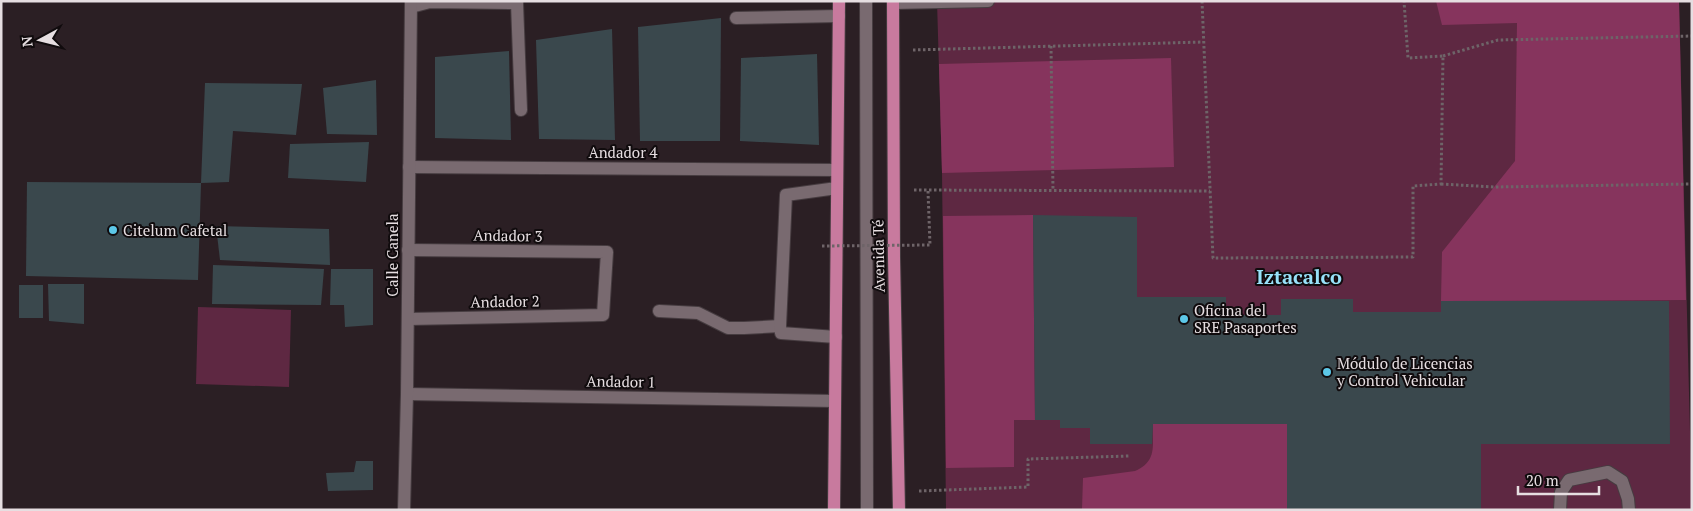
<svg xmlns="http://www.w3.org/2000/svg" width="1693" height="511" viewBox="0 0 1693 511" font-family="'PT Serif',serif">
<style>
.green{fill:#5e2842}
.forest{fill:#86345d}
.building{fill:#3a484d}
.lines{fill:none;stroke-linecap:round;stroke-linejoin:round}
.minor-casing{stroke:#463c40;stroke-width:14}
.major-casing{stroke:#463c40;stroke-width:14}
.path{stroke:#6e6468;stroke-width:3;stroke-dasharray:2.5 2.5;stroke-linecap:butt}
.minor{stroke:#796a70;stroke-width:12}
.major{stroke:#c87a9e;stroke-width:12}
.path-bridge{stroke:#6e6468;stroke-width:3;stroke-dasharray:2.5 2.5;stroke-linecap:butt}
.poi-dot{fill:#5cc7e7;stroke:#100b0d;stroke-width:2}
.labels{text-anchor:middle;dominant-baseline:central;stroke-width:4;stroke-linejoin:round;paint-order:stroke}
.street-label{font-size:15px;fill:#e6dee1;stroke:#100b0d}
.poi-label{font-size:15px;fill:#e6dee1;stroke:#100b0d;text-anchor:start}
.district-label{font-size:20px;font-weight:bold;fill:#98e1f9;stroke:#100b0d}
</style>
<rect width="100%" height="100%" fill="#2b1f24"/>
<g class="green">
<path d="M 937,1 L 1679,1 L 1692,510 L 946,510 L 942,173 Z"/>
<path d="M 198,307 L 291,310 L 289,387 L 196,384 Z"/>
</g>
<g class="forest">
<path d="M 1436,1 L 1679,1 L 1686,300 L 1441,301 L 1442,252 L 1515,161 L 1517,23 L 1442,25 Z"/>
<path d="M 1171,58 L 1174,167 L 942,173 L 939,64 Z"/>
<path d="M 1033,215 L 1035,420 L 1014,420 L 1014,467 L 946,468 L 943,216 Z"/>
<path d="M 1153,424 L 1287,424 L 1287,510 L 946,510 L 946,508 L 1082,509 L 1083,478 L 1135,471 C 1158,461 1152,445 1153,424 Z"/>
</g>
<g class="building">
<path d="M 721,18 L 720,141 L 640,141 L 638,27 Z"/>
<path d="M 612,29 L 615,140 L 539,139 L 536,40 Z"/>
<path d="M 509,51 L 511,140 L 435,138 L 435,57 Z"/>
<path d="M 817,54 L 819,145 L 740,141 L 741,58 Z"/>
<path d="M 376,80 L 377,135 L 327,134 L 323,88 Z"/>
<path d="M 205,83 L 302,84 L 296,135 L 233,131 L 229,182 L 201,183 Z"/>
<path d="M 369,142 L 366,182 L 288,178 L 290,144 Z"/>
<path d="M 27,182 L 201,183 L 198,280 L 26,276 Z"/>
<path d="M 1033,215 L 1137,217 L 1137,297 L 1226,297 L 1226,315 L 1281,315 L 1281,299 L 1353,299 L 1353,312 L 1441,312 L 1441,301 L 1669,301 L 1670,444 L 1481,444 L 1481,510 L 1287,510 L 1287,424 L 1153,424 L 1152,444 L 1090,444 L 1090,428 L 1060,428 L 1060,420 L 1035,420 Z"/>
<path d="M 216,226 L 329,229 L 330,265 L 220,260 Z"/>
<path d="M 213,265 L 324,269 L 321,305 L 212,304 Z"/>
<path d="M 331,269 L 373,269 L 373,325 L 345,327 L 344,305 L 330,305 Z"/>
<path d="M 48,284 L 84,284 L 84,324 L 49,321 Z"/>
<rect x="19" y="285" width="24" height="33"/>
<path d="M 356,461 L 373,461 L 373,490 L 328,491 L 326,473 L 354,472 Z"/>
</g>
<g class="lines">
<g class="minor-casing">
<g id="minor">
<path d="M 866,1 L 867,510"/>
<path d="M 893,3 L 988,1"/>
<path d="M 411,7 L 430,2 L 517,3 L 521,110"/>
<path d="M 736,18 L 839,16"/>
<path d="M 409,167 L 837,170"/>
<path d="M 659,311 L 698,313 L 728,328 L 744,328 L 780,326"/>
<path d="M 408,319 L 603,315 L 607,252 L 408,250"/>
<path d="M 836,337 L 781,333 L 780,326 L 786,195 L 837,188"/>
<path d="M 407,394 L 835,401"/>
<path d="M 404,510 L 407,394 L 411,1"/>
<path d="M 1560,510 L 1561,492 L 1569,480 L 1608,472 L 1622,481 L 1628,499 L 1629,510"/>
</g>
</g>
<g class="major-casing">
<g id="major">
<path d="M 893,1 L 894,257 L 899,510"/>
<path d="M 834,510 L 839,1"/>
</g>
</g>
<g class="path">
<path d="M 1202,1 L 1213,258 L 1413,257 L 1413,186 L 1441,184 L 1443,56 L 1408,58 L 1404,1"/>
<path d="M 1051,46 L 1053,191"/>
<path d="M 913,50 L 1203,42"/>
<path d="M 1443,56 L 1498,40 L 1692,36"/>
<path d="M 1441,184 L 1494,187 L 1692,184"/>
<path d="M 914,190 L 1210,191"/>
<path d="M 928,191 L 930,245"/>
<path d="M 919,491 L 1028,487 L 1028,459 L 1129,456"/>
</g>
<use href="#minor" class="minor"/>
<use href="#major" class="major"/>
<path class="path-bridge" d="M 822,246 L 930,245"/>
</g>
<g class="poi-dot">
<circle cx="113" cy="230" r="5"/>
<circle cx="1184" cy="319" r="5"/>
<circle cx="1327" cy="372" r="5"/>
</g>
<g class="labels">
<g class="street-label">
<text x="623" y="152">Andador 4</text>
<text transform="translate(508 235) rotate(1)">Andador 3</text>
<text transform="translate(392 255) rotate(-90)">Calle Canela</text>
<text transform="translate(878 256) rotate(-91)">Avenida Té</text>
<text transform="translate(505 301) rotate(-1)">Andador 2</text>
<text transform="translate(621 381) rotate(1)">Andador 1</text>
</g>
<g class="poi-label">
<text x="123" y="230">Citelum Cafetal</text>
<text x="1194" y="310">Oficina del<tspan x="1194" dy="17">SRE Pasaportes</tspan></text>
<text x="1337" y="363">Módulo de Licencias<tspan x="1337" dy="17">y Control Vehicular</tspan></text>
</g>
<g class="district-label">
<text x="1299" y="276">Iztacalco</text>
</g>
</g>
<rect width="1693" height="511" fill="none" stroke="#e6dee1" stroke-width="5"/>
<g transform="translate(40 40) rotate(263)" stroke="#100b0d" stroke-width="4" paint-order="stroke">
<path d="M0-4L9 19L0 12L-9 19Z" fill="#e6dee1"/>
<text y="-8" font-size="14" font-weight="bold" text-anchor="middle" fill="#e6dee1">N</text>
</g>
<path d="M1518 486v8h81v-8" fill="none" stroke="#e6dee1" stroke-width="2.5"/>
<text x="1526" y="486" font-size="15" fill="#e6dee1" stroke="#100b0d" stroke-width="4" paint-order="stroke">20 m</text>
</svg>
